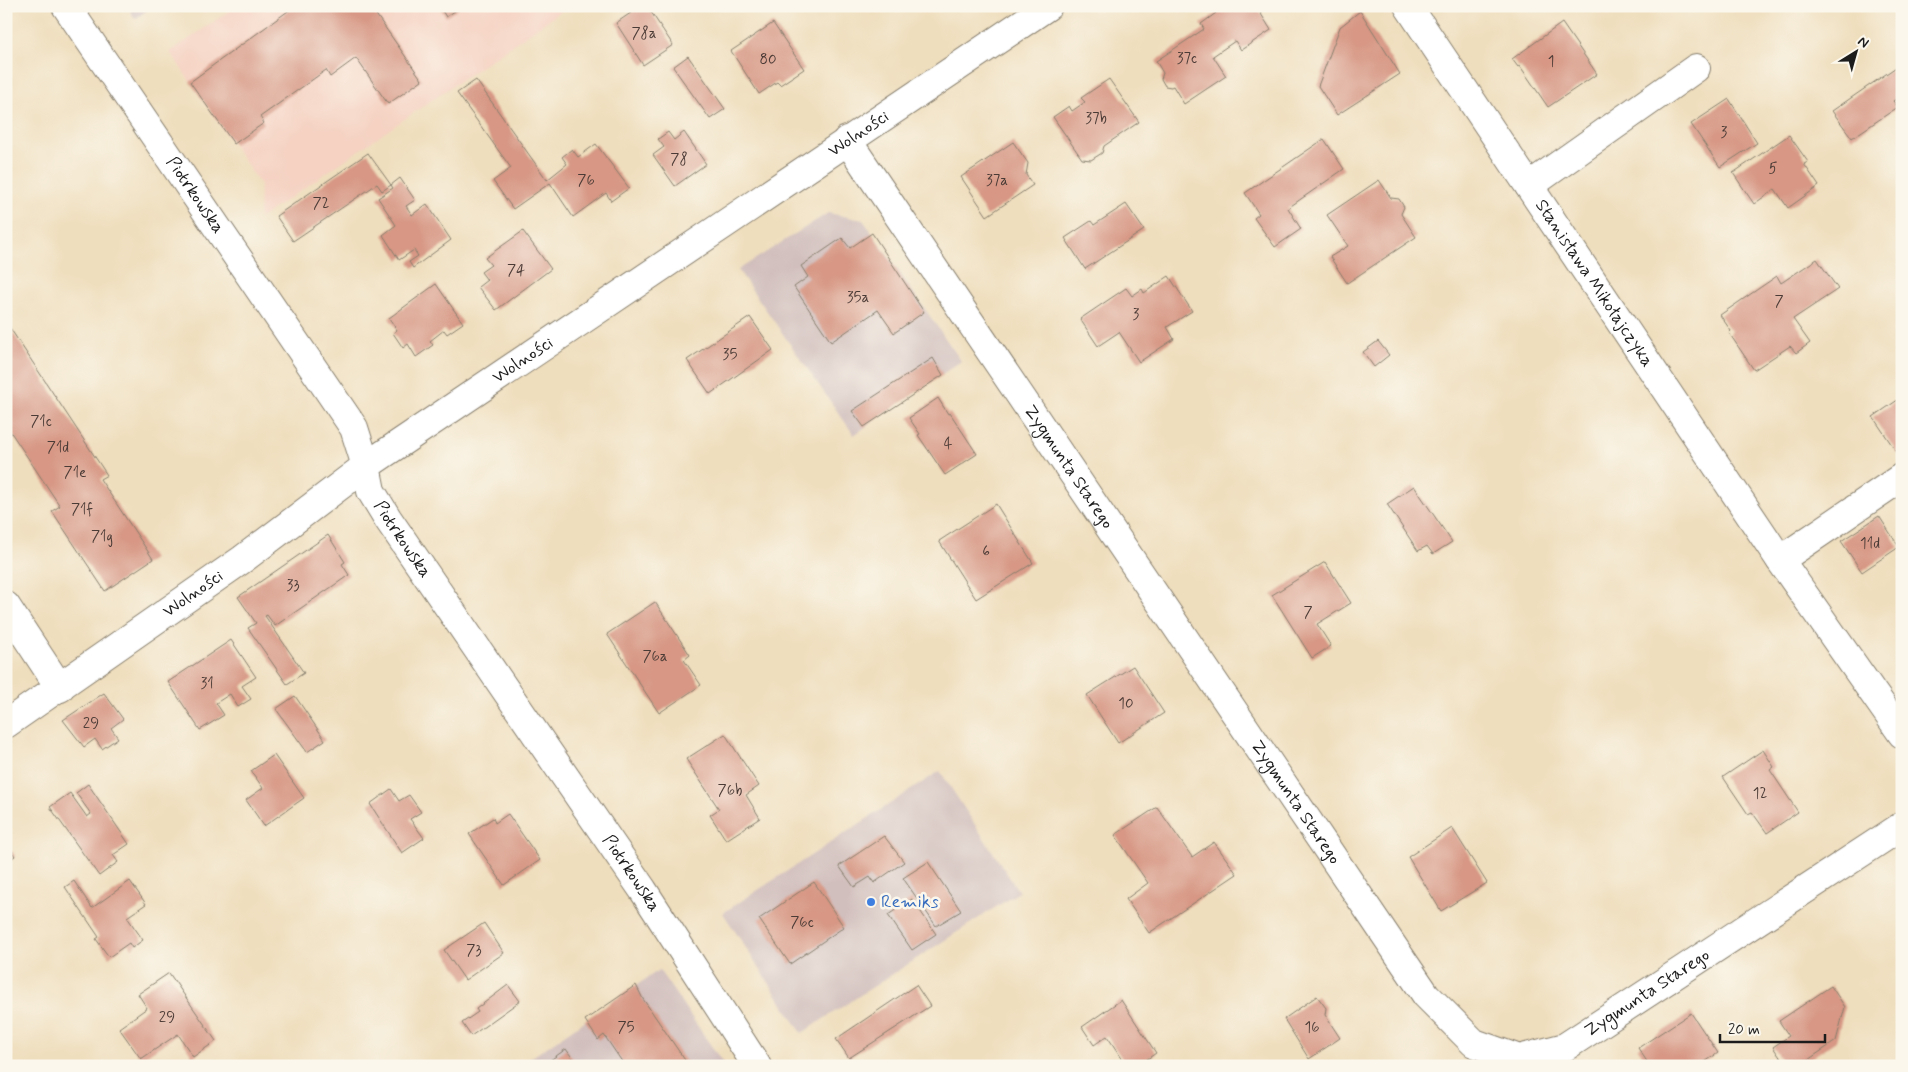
<svg xmlns="http://www.w3.org/2000/svg" width="1908" height="1072" viewBox="0 0 1908 1072" font-family="Mynerve,sans-serif">
<style>
.built{fill:#f5d2c2}
.industrial{fill:#d1bfbd}
.building{fill:#d79784}
.lines{fill:none;stroke-linecap:round;stroke-linejoin:round}
.street-casing{stroke:#867d6c;stroke-width:30}
.secondary-casing{stroke:#867d6c;stroke-width:30}
.street{stroke:#fff;stroke-width:28}
.secondary{stroke:#fff;stroke-width:28}
.shop-dot{fill:#3f7fe0;stroke:#fbf7ec;stroke-width:2}
.labels{text-anchor:middle;dominant-baseline:central;stroke-width:5;stroke-linejoin:round;paint-order:stroke}
.number-label{font-size:15px;fill:#4b3b36}
.street-label{font-size:18px;fill:#1c1c1c;stroke:#fbf7ec}
.shop-label{font-size:18px;fill:#366cbe;stroke:#fbf7ec;text-anchor:start}
</style>
<rect width="100%" height="100%" fill="#fbf7ec"/>
<filter id="ink" filterUnits="userSpaceOnUse"><feTurbulence type="fractalNoise" baseFrequency=".02" numOctaves="2"/><feDisplacementMap in="SourceGraphic" scale="10" xChannelSelector="R" yChannelSelector="G"/><feConvolveMatrix kernelMatrix="1 2 1 2 8 2 1 2 1" color-interpolation-filters="sRGB"/></filter>
<filter id="wash" filterUnits="userSpaceOnUse"><feTurbulence type="fractalNoise" baseFrequency=".0096" numOctaves="4" result="noise"/><feDisplacementMap in="SourceGraphic" scale="20" xChannelSelector="R" yChannelSelector="G"/><feGaussianBlur stdDeviation="1.12" result="paint"/><feColorMatrix in="noise" values="0 0 0 0 0 0 0 0 0 0 0 0 0 0 0 0 0 1.4 0 .05"/><feComposite in="paint" operator="in"/></filter>
<g filter="url(#wash)">
<rect width="100%" height="100%" fill="#efdebd"/>
<path class="built" d="M 236,6 L 569,6 L 259,219 L 260,184 L 170,52 Z"/>
<g class="industrial">
<path d="M 127,6 L 153,6 L 135,19 Z"/>
<path d="M 828,213 L 863,220 L 961,361 L 854,435 L 738,270 Z"/>
<path d="M 940,771 L 1019,892 L 802,1033 L 723,913 Z"/>
<path d="M 659,970 L 725,1066 L 519,1066 Z"/>
</g>
<g id="blocks">
<g class="building">
<path d="M 295,6 L 370,6 L 422,80 L 388,104 L 356,58 L 330,77 L 326,70 L 260,117 L 264,123 L 234,144 L 190,82 Z"/>
<path d="M 439,6 L 462,6 L 446,17 Z"/>
<path d="M 641,6 L 647,6 L 673,45 L 643,65 L 616,23 Z"/>
<path d="M 1212,6 L 1256,6 L 1271,30 L 1241,50 L 1235,41 L 1213,56 L 1226,76 L 1184,104 L 1173,86 L 1171,87 L 1165,86 L 1161,79 L 1163,73 L 1156,61 L 1204,29 L 1201,24 L 1216,13 Z"/>
<path d="M 1360,11 L 1400,74 L 1337,115 L 1318,86 L 1340,27 Z"/>
<path d="M 773,23 L 804,69 L 780,85 L 777,82 L 759,94 L 731,51 Z"/>
<path d="M 1562,23 L 1597,74 L 1548,107 L 1520,66 L 1518,67 L 1512,59 Z"/>
<path d="M 688,56 L 725,109 L 710,119 L 673,67 Z"/>
<path d="M 1902,63 L 1902,95 L 1893,101 L 1898,107 L 1852,138 L 1832,111 Z"/>
<path d="M 1109,79 L 1139,122 L 1104,146 L 1102,153 L 1091,160 L 1082,159 L 1053,117 L 1069,106 L 1072,111 L 1085,102 L 1081,98 Z"/>
<path d="M 476,80 L 547,180 L 567,164 L 562,157 L 572,149 L 578,157 L 596,144 L 629,188 L 611,201 L 606,193 L 573,217 L 550,183 L 513,209 L 493,181 L 511,168 L 457,93 Z"/>
<path d="M 1729,99 L 1757,143 L 1720,167 L 1691,124 Z"/>
<path d="M 668,132 L 674,140 L 684,132 L 706,164 L 675,186 L 653,155 L 664,147 L 658,139 Z"/>
<path d="M 1789,135 L 1808,162 L 1804,164 L 1819,186 L 1788,208 L 1775,189 L 1754,204 L 1733,173 Z"/>
<path d="M 1324,139 L 1344,169 L 1288,208 L 1301,229 L 1275,247 L 1254,218 L 1259,214 L 1245,193 Z"/>
<path d="M 1013,142 L 1028,163 L 1026,175 L 1033,185 L 987,216 L 961,177 Z"/>
<path d="M 368,153 L 391,185 L 400,178 L 415,200 L 406,206 L 412,215 L 427,204 L 451,240 L 413,268 L 409,262 L 418,256 L 414,250 L 399,260 L 383,235 L 396,225 L 378,198 L 393,188 L 391,185 L 382,191 L 377,184 L 293,241 L 276,216 Z"/>
<path d="M 1379,180 L 1391,198 L 1399,199 L 1404,207 L 1401,214 L 1416,237 L 1347,283 L 1330,257 L 1348,246 L 1327,215 Z"/>
<path d="M 1126,204 L 1144,230 L 1085,269 L 1065,238 L 1091,221 L 1094,225 Z"/>
<path d="M 523,231 L 551,269 L 496,310 L 478,287 L 487,280 L 481,272 L 491,265 L 485,258 Z"/>
<path d="M 872,233 L 924,312 L 894,333 L 878,310 L 831,342 L 794,287 L 808,277 L 801,266 L 842,238 L 850,248 Z"/>
<path d="M 1817,259 L 1838,289 L 1793,319 L 1810,343 L 1796,353 L 1790,346 L 1754,370 L 1729,333 L 1731,331 L 1720,315 L 1777,276 L 1781,283 Z"/>
<path d="M 1169,276 L 1192,311 L 1167,327 L 1174,339 L 1139,362 L 1119,332 L 1098,346 L 1080,319 L 1126,288 L 1132,296 L 1142,289 L 1144,293 Z"/>
<path d="M 436,284 L 463,323 L 447,334 L 444,330 L 430,341 L 433,345 L 416,357 L 408,344 L 403,348 L 393,333 L 397,330 L 389,318 Z"/>
<path d="M 750,317 L 773,350 L 710,394 L 687,360 Z"/>
<path d="M 6,322 L 107,475 L 100,479 L 153,559 L 105,591 L 52,511 L 60,506 L 6,425 Z"/>
<path d="M 1378,341 L 1389,355 L 1374,367 L 1363,352 Z"/>
<path d="M 933,358 L 943,375 L 864,427 L 852,411 Z"/>
<path d="M 1902,397 L 1902,452 L 1898,454 L 1873,417 Z"/>
<path d="M 938,398 L 948,414 L 950,413 L 977,454 L 945,475 L 918,435 L 920,434 L 909,418 Z"/>
<path d="M 1414,486 L 1452,542 L 1433,554 L 1427,546 L 1418,551 L 1387,504 Z"/>
<path d="M 996,504 L 1033,563 L 976,599 L 939,541 Z"/>
<path d="M 1879,516 L 1899,547 L 1862,572 L 1841,541 Z"/>
<path d="M 328,535 L 345,562 L 342,564 L 349,575 L 275,626 L 267,615 L 265,616 L 304,673 L 287,684 L 248,628 L 256,623 L 238,597 Z"/>
<path d="M 1325,562 L 1351,603 L 1317,624 L 1331,646 L 1312,658 L 1272,595 Z"/>
<path d="M 655,602 L 690,655 L 684,660 L 701,685 L 659,713 L 607,634 Z"/>
<path d="M 231,640 L 256,677 L 242,686 L 251,699 L 238,707 L 230,694 L 216,703 L 224,715 L 200,730 L 168,682 Z"/>
<path d="M 1133,666 L 1164,713 L 1118,743 L 1087,695 Z"/>
<path d="M 104,693 L 123,719 L 111,728 L 118,738 L 102,749 L 95,739 L 84,747 L 63,720 Z"/>
<path d="M 295,696 L 325,740 L 307,752 L 276,709 Z"/>
<path d="M 725,734 L 759,786 L 746,795 L 760,818 L 726,840 L 710,815 L 719,809 L 686,759 Z"/>
<path d="M 1763,750 L 1774,767 L 1770,770 L 1798,812 L 1767,833 L 1752,812 L 1748,814 L 1723,777 Z"/>
<path d="M 274,755 L 304,798 L 264,826 L 246,800 L 263,788 L 251,771 Z"/>
<path d="M 88,784 L 129,844 L 113,855 L 118,862 L 99,876 L 50,807 L 70,793 L 87,817 L 91,814 L 76,793 Z"/>
<path d="M 391,789 L 399,801 L 409,795 L 421,812 L 410,819 L 424,838 L 402,853 L 370,804 Z"/>
<path d="M 1157,807 L 1192,857 L 1214,842 L 1237,874 L 1149,933 L 1126,899 L 1148,883 L 1115,835 Z"/>
<path d="M 508,814 L 540,860 L 504,885 L 469,834 L 493,818 L 495,823 Z"/>
<path d="M 1452,828 L 1487,883 L 1441,911 L 1408,857 Z"/>
<path d="M 884,836 L 904,862 L 874,883 L 870,877 L 854,887 L 839,866 Z"/>
<path d="M 6,843 L 15,856 L 6,862 Z"/>
<path d="M 928,862 L 961,911 L 936,926 L 903,878 Z"/>
<path d="M 74,881 L 92,908 L 130,881 L 146,904 L 127,917 L 143,940 L 132,948 L 129,943 L 109,957 L 96,939 L 99,937 L 65,887 Z"/>
<path d="M 814,882 L 844,927 L 790,964 L 759,919 Z"/>
<path d="M 912,899 L 936,934 L 912,950 L 888,915 Z"/>
<path d="M 484,923 L 504,953 L 465,980 L 444,950 Z"/>
<path d="M 169,973 L 216,1041 L 193,1057 L 178,1034 L 141,1059 L 119,1028 L 147,1008 L 138,994 Z"/>
<path d="M 508,985 L 520,1001 L 471,1036 L 462,1023 L 478,1012 L 476,1009 Z"/>
<path d="M 636,985 L 643,999 L 689,1066 L 625,1066 L 604,1035 L 598,1040 L 585,1020 Z"/>
<path d="M 916,985 L 930,1006 L 849,1058 L 836,1039 Z"/>
<path d="M 1831,986 L 1845,1007 L 1836,1041 L 1799,1066 L 1786,1066 L 1773,1047 L 1789,1036 L 1779,1021 Z"/>
<path d="M 1317,996 L 1326,1008 L 1325,1015 L 1340,1038 L 1309,1059 L 1284,1019 Z"/>
<path d="M 1121,1000 L 1156,1053 L 1137,1066 L 1127,1066 L 1107,1036 L 1094,1045 L 1082,1027 Z"/>
<path d="M 1691,1013 L 1718,1053 L 1699,1066 L 1650,1066 L 1638,1048 Z"/>
<path d="M 566,1049 L 578,1066 L 542,1066 Z"/>
</g>
</g>
</g>
<g filter="url(#ink)">
<use href="#blocks" fill-opacity="0" stroke="#867d6c" stroke-width="1"/>
<g class="lines">
<g class="street-casing">
<g id="street">
<path id="s1" d="M 1408,6 L 1780,560 L 1902,734"/>
<path id="s2" d="M 847,140 L 1426,995 L 1474,1043 L 1519,1059 L 1565,1047 L 1902,826"/>
<path d="M 1529,186 L 1696,68"/>
<path d="M 1780,560 L 1902,477"/>
<path d="M 6,606 L 60,688"/>
<path id="s3" d="M 6,724 L 243,559 L 366,466 L 371,491 L 388,519 L 643,890 L 757,1066"/>
</g>
</g>
<g class="secondary-casing">
<g id="secondary">
<path id="s4" d="M 66,6 L 354,428 L 366,466 L 1048,6"/>
</g>
</g>
<use href="#street" class="street"/>
<use href="#secondary" class="secondary"/>
</g>
</g>
<circle class="shop-dot" cx="871" cy="902" r="5"/>
<g class="labels">
<g class="number-label">
<text x="644" y="34">78a</text>
<text x="1187" y="59">37c</text>
<text x="768" y="60">80</text>
<text x="1551" y="62">1</text>
<text x="1096" y="119">37b</text>
<text x="1724" y="133">3</text>
<text x="679" y="160">78</text>
<text x="1773" y="169">5</text>
<text x="586" y="181">76</text>
<text x="997" y="181">37a</text>
<text x="321" y="204">72</text>
<text x="516" y="271">74</text>
<text x="858" y="298">35a</text>
<text x="1779" y="302">7</text>
<text x="1136" y="315">3</text>
<text x="730" y="355">35</text>
<text x="41" y="422">71c</text>
<text x="948" y="444">4</text>
<text x="58" y="448">71d</text>
<text x="75" y="473">71e</text>
<text x="82" y="510">71f</text>
<text x="102" y="537">71g</text>
<text x="1870" y="544">11d</text>
<text x="986" y="552">6</text>
<text x="293" y="586">33</text>
<text x="1308" y="613">7</text>
<text x="655" y="657">76a</text>
<text x="207" y="684">31</text>
<text x="1126" y="704">10</text>
<text x="91" y="724">29</text>
<text x="730" y="791">76b</text>
<text x="1760" y="794">12</text>
<text x="802" y="923">76c</text>
<text x="474" y="951">73</text>
<text x="167" y="1018">29</text>
<text x="626" y="1028">75</text>
<text x="1312" y="1028">16</text>
</g>
<g class="street-label">
<text stroke="none"><textPath href="#s4" startOffset="1145">Wolności</textPath></text>
<text stroke="none"><textPath href="#s4" startOffset="229">Piotrkowska</textPath></text>
<text stroke="none"><textPath href="#s1" startOffset="334">Stanisława Mikołajczyka</textPath></text>
<text stroke="none"><textPath href="#s4" startOffset="740">Wolności</textPath></text>
<text stroke="none"><textPath href="#s2" startOffset="395">Zygmunta Starego</textPath></text>
<text stroke="none"><textPath href="#s3" startOffset="526">Piotrkowska</textPath></text>
<text stroke="none"><textPath href="#s3" startOffset="228">Wolności</textPath></text>
<text stroke="none"><textPath href="#s2" startOffset="800">Zygmunta Starego</textPath></text>
<text stroke="none"><textPath href="#s3" startOffset="931">Piotrkowska</textPath></text>
<text stroke="none"><textPath href="#s2" startOffset="1294">Zygmunta Starego</textPath></text>
</g>
<g class="shop-label">
<text x="881" y="902">Remiks</text>
</g>
</g>
<rect width="1908" height="1072" fill="none" stroke="#fbf7ec" stroke-width="25"/>
<g transform="translate(1856 52) rotate(37)" stroke="#fbf7ec" stroke-width="4" paint-order="stroke">
<path d="M0-4L9 19L0 12L-9 19Z" fill="#1c1c1c"/>
<text y="-8" font-size="14" font-weight="bold" text-anchor="middle" fill="#1c1c1c">N</text>
</g>
<path d="M1720 1034v8h105v-8" fill="none" stroke="#1c1c1c" stroke-width="2.5"/>
<text x="1728" y="1034" font-size="15" fill="#1c1c1c" stroke="#fbf7ec" stroke-width="4" paint-order="stroke">20 m</text>
</svg>
